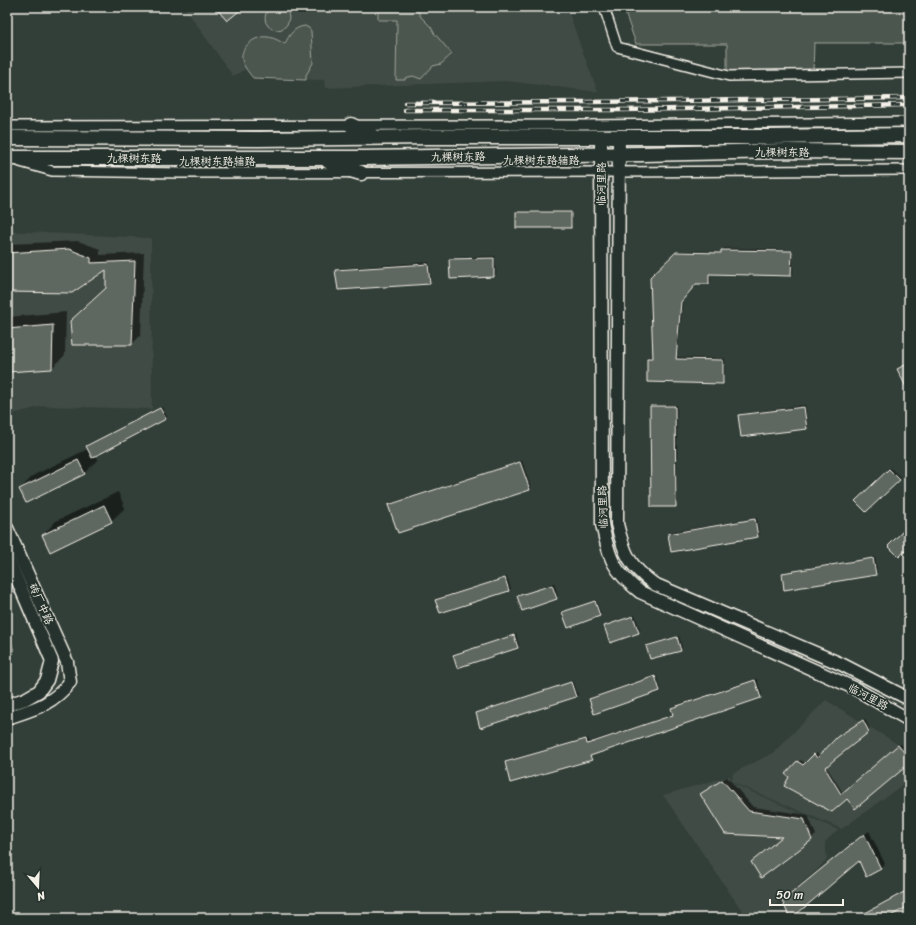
<svg xmlns="http://www.w3.org/2000/svg" width="916" height="925" viewBox="0 0 916 925" font-family="Sriracha,'LXGW WenKai TC',sans-serif">
<style>
.built{fill:#404b44}
.green{fill:#4c564f;stroke:#a0a49c}
.shadow{fill:#0007}
.building{fill:#5f6861;stroke:#f4f1e8}
.lines{fill:none;stroke-linecap:round;stroke-linejoin:round}
.minor-casing{stroke:#f4f1e8;stroke-width:12}
.major-casing{stroke:#f4f1e8;stroke-width:15}
.highway-casing{stroke:#f4f1e8;stroke-width:17}
.minor{stroke:#26332d;stroke-width:9}
.major{stroke:#26332d;stroke-width:12}
.highway{stroke:#26332d;stroke-width:14}
.rail-casing{stroke:#f4f1e8;stroke-width:4.5}
.rail{stroke:#26332d;stroke-width:3;stroke-dasharray:9;stroke-linecap:butt}
.labels{text-anchor:middle;dominant-baseline:central;stroke-width:3.5;stroke-linejoin:round;paint-order:stroke}
.street-label{font-size:11px;fill:#f4f1e8;stroke:#26332d}
</style>
<rect width="100%" height="100%" fill="#323e38"/>
<filter id="ink" filterUnits="userSpaceOnUse"><feTurbulence type="fractalNoise" baseFrequency=".025" numOctaves="2"/><feDisplacementMap in="SourceGraphic" scale="8" xChannelSelector="R" yChannelSelector="G"/><feConvolveMatrix kernelMatrix="1 2 1 2 8 2 1 2 1" color-interpolation-filters="sRGB"/></filter>
<g filter="url(#ink)">
<g class="built">
<path d="M 184,7 L 567,7 L 582,50 L 598,92 L 506,81 L 325,88 L 324,80 L 253,78 L 246,69 L 233,76 Z"/>
<path d="M 7,231 L 151,238 L 152,409 L 43,406 L 13,414 L 7,414 Z"/>
<path d="M 826,700 L 909,751 L 909,780 L 842,829 L 732,782 L 733,773 L 773,753 Z"/>
<path d="M 730,776 L 732,783 L 838,830 L 825,842 L 827,859 L 817,870 L 760,918 L 747,918 L 663,795 Z"/>
</g>
<g class="green">
<circle cx="277" cy="18" r="12"/>
<path d="M 378,7 L 416,7 L 421,17 L 431,27 L 434,33 L 452,54 L 441,64 L 433,66 L 421,79 L 413,76 L 405,78 L 405,80 L 396,80 L 397,20 L 378,20 Z"/>
<path d="M 623,7 L 909,7 L 909,43 L 814,43 L 813,73 L 727,71 L 727,44 L 636,44 Z"/>
<path d="M 305,26 L 309,28 L 311,31 L 313,63 L 306,75 L 306,80 L 253,78 C 249,73 243,66 242,59 C 240,47 256,35 267,37 C 273,37 279,41 285,44 C 289,35 294,27 305,26 Z"/>
<path d="M 7,627 L 14,651 L 7,661 Z"/>
</g>
<g class="shadow">
<path d="M 519,211 L 572,211 L 572,225 L 570,227 L 517,212 Z"/>
<path d="M 78,241 L 100,249 L 100,255 L 144,253 L 141,335 L 132,344 L 107,288 L 107,268 L 7,291 L 8,244 Z"/>
<path d="M 724,248 L 793,250 L 793,273 L 791,275 L 710,273 L 711,281 L 709,283 L 696,283 L 683,299 L 677,357 L 725,359 L 724,381 L 722,383 L 648,358 L 650,356 L 654,357 L 651,277 L 679,251 L 722,252 Z"/>
<path d="M 495,256 L 496,274 L 494,276 L 450,260 L 452,258 Z"/>
<path d="M 429,262 L 431,281 L 429,283 L 336,271 L 338,269 Z"/>
<path d="M 66,312 L 65,355 L 52,368 L 7,369 L 7,317 Z"/>
<path d="M 653,405 L 677,405 L 677,504 L 675,506 L 651,407 Z"/>
<path d="M 805,405 L 808,426 L 806,428 L 739,415 L 741,414 Z"/>
<path d="M 162,407 L 167,417 L 166,418 L 96,455 L 98,459 L 85,473 L 26,502 L 20,489 L 34,475 L 88,449 L 89,445 Z"/>
<path d="M 522,461 L 531,488 L 529,489 L 390,505 L 391,503 Z"/>
<path d="M 891,468 L 901,478 L 866,511 L 856,501 Z"/>
<path d="M 118,492 L 125,508 L 111,521 L 43,535 L 56,521 Z"/>
<path d="M 757,518 L 759,535 L 758,536 L 669,534 L 671,532 Z"/>
<path d="M 875,557 L 877,572 L 875,574 L 783,574 L 784,572 Z"/>
<path d="M 507,577 L 511,589 L 509,590 L 440,612 L 437,600 L 438,598 Z"/>
<path d="M 554,583 L 558,596 L 556,598 L 519,597 L 520,595 Z"/>
<path d="M 596,600 L 601,614 L 599,616 L 565,611 Z"/>
<path d="M 635,615 L 640,630 L 639,632 L 610,642 L 605,626 L 607,625 Z"/>
<path d="M 516,634 L 519,645 L 518,647 L 454,655 L 456,654 Z"/>
<path d="M 679,636 L 682,648 L 680,650 L 647,646 L 649,644 Z"/>
<path d="M 656,675 L 661,689 L 659,690 L 590,699 L 592,697 Z"/>
<path d="M 757,679 L 762,695 L 760,697 L 592,754 L 592,758 L 590,751 L 506,762 L 508,760 L 588,738 L 589,742 L 674,714 L 672,708 L 674,706 Z"/>
<path d="M 573,681 L 578,695 L 576,696 L 477,714 L 479,712 Z"/>
<path d="M 865,719 L 870,729 L 826,766 L 843,793 L 901,744 L 909,754 L 909,762 L 847,798 L 790,777 L 786,774 L 800,760 L 806,763 L 817,753 L 820,757 L 840,735 Z"/>
<path d="M 727,777 L 753,807 L 808,815 L 816,835 L 761,876 L 783,836 L 702,794 L 706,790 Z"/>
<path d="M 869,831 L 885,864 L 881,868 L 867,876 L 860,859 L 788,897 Z"/>
<path d="M 8,841 L 12,856 L 7,859 L 7,841 Z"/>
<path d="M 906,891 L 909,897 L 909,905 L 885,918 L 856,918 Z"/>
</g>
<g class="building">
<path d="M 215,7 L 244,7 L 227,21 Z"/>
<rect x="516" y="212" width="55" height="16"/>
<path d="M 69,249 L 91,258 L 91,263 L 135,261 L 132,345 L 72,345 L 70,321 L 106,288 L 106,270 L 72,293 L 7,292 L 7,253 Z"/>
<path d="M 721,250 L 792,251 L 791,276 L 709,274 L 709,284 L 696,284 L 681,302 L 676,359 L 723,360 L 723,384 L 647,382 L 647,358 L 653,358 L 650,277 L 676,252 L 721,253 Z"/>
<path d="M 494,258 L 494,277 L 450,279 L 449,259 Z"/>
<path d="M 428,264 L 430,284 L 338,290 L 335,270 Z"/>
<path d="M 53,325 L 52,369 L 7,372 L 7,329 Z"/>
<path d="M 909,363 L 909,393 L 897,369 Z"/>
<path d="M 650,406 L 675,406 L 676,507 L 651,507 Z"/>
<path d="M 804,407 L 807,429 L 741,437 L 738,415 Z"/>
<path d="M 160,408 L 166,419 L 92,458 L 86,446 Z"/>
<path d="M 78,460 L 85,474 L 26,503 L 19,489 Z"/>
<path d="M 520,462 L 530,490 L 398,533 L 388,505 Z"/>
<path d="M 889,469 L 900,480 L 866,512 L 855,501 Z"/>
<path d="M 104,505 L 112,522 L 50,552 L 42,535 Z"/>
<path d="M 755,519 L 758,537 L 671,552 L 668,534 Z"/>
<path d="M 909,525 L 909,547 L 899,557 L 888,546 Z"/>
<path d="M 873,558 L 876,575 L 784,590 L 782,573 Z"/>
<path d="M 505,578 L 509,591 L 440,613 L 435,600 Z"/>
<path d="M 552,585 L 557,599 L 522,611 L 517,596 Z"/>
<path d="M 595,601 L 600,616 L 568,628 L 562,612 Z"/>
<path d="M 633,616 L 639,633 L 610,643 L 604,626 Z"/>
<path d="M 514,635 L 518,648 L 457,668 L 453,655 Z"/>
<path d="M 677,637 L 681,651 L 650,659 L 646,646 Z"/>
<path d="M 655,676 L 660,691 L 594,714 L 589,699 Z"/>
<path d="M 755,680 L 761,698 L 590,756 L 592,760 L 510,783 L 505,762 L 586,739 L 587,744 L 673,715 L 671,708 Z"/>
<path d="M 571,682 L 576,697 L 480,728 L 476,713 Z"/>
<path d="M 863,720 L 869,732 L 835,759 L 825,768 L 841,794 L 898,745 L 909,758 L 909,764 L 855,809 L 847,799 L 832,812 L 784,786 L 789,777 L 785,774 L 797,761 L 803,765 L 814,754 L 817,758 L 837,737 Z"/>
<path d="M 722,780 L 749,811 L 804,819 L 812,840 L 761,878 L 751,862 L 782,837 L 725,834 L 700,794 Z"/>
<path d="M 864,834 L 881,869 L 866,877 L 859,861 L 792,918 L 790,918 L 782,901 Z"/>
<path d="M 904,892 L 909,902 L 909,906 L 887,918 L 856,918 Z"/>
</g>
<g class="lines">
<g class="minor-casing">
<g id="minor">
<path d="M 604,7 L 617,47 L 729,76 L 909,73"/>
<path d="M 7,126 L 586,125 L 909,122"/>
<path d="M 20,162 L 52,171 L 181,173 L 618,172 L 909,170"/>
</g>
</g>
<g class="major-casing">
<g id="major">
<path d="M 601,136 L 602,524 C 609,558 613,571 640,592 L 854,688 L 909,720"/>
<path d="M 619,136 L 617,524 C 624,553 629,566 654,584 L 841,664 L 909,699"/>
<path d="M 7,528 L 67,662 L 70,682 C 52,705 34,709 7,718"/>
<path d="M 7,556 L 52,661 L 47,680 L 39,691 L 25,699 L 7,705"/>
</g>
</g>
<g class="highway-casing">
<g id="highway">
<path d="M 351,125 L 373,136"/>
<path d="M 7,138 L 259,139 L 430,137 L 769,137 L 909,135"/>
<path d="M 7,158 L 363,158 L 642,154 L 786,151 L 909,152"/>
<path d="M 328,161 L 344,168 L 361,173"/>
</g>
</g>
<use href="#minor" class="minor"/>
<use href="#major" class="major"/>
<use href="#highway" class="highway"/>
<g class="rail-casing">
<g id="rail">
<path d="M 405,103 L 586,102 L 909,98"/>
<path d="M 405,110 L 623,110 L 909,105"/>
</g>
</g>
<use href="#rail" class="rail"/>
</g>
</g>
<g class="labels">
<g class="street-label">
<text x="782" y="152">九棵树东路</text>
<text transform="translate(458 157) rotate(-1)">九棵树东路</text>
<text x="134" y="158">九棵树东路</text>
<text x="541" y="160">九棵树东路辅路</text>
<text x="217" y="161">九棵树东路辅路</text>
<text transform="translate(601 184) rotate(-90)">临河里路</text>
<text transform="translate(603 507) rotate(-92)">临河里路</text>
<text transform="translate(41 604) rotate(66)">砖厂中路</text>
<text transform="translate(868 697) rotate(28)">临河里路</text>
</g>
</g>
<rect width="916" height="925" fill="none" stroke="#26332d" stroke-width="24"/>
<rect x="12" y="12" width="892" height="901" fill="none" stroke="#f4f1e8" stroke-width="1.5" filter="url(#ink)"/>
<g transform="translate(38 887) rotate(161)" stroke="#26332d" stroke-width="3" paint-order="stroke">
<path d="M0-3L7 15L0 10L-7 15Z" fill="#f4f1e8"/>
<text y="-6" font-size="11" font-weight="bold" text-anchor="middle" fill="#f4f1e8">N</text>
</g>
<path d="M770 899v6h73v-6" fill="none" stroke="#f4f1e8" stroke-width="2"/>
<text x="776" y="899" font-size="12" fill="#f4f1e8" stroke="#26332d" stroke-width="3" paint-order="stroke">50 m</text>
</svg>
